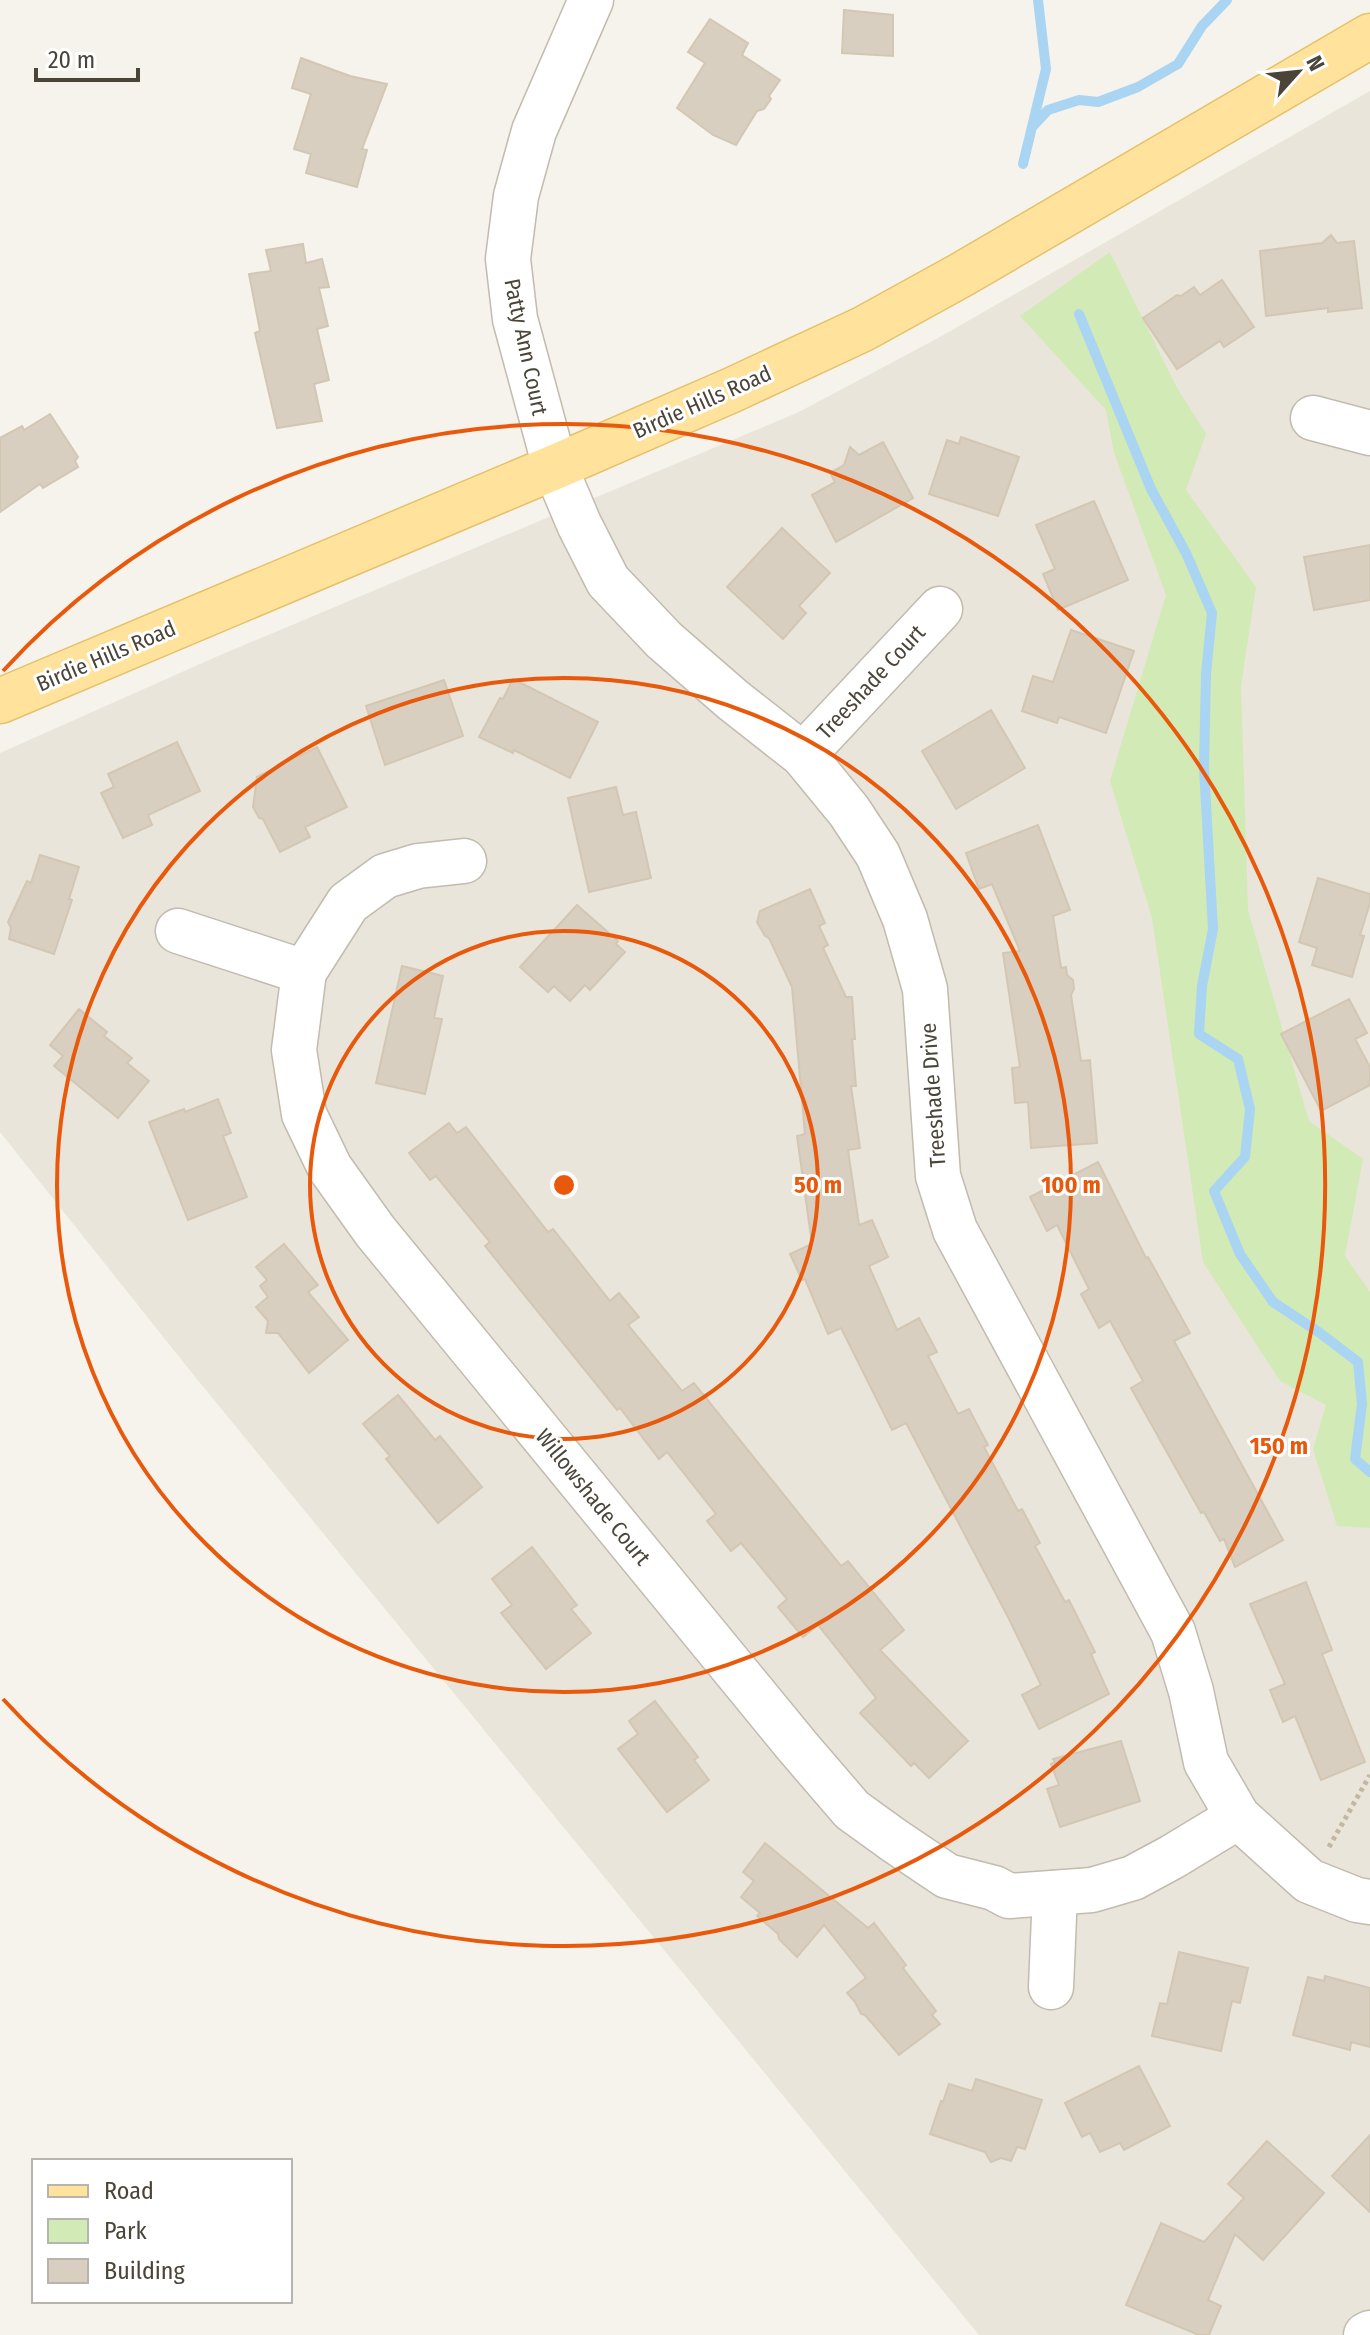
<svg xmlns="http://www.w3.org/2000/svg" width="1370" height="2335" viewBox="0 0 1370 2335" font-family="'Fira Sans Condensed',sans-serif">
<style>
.residential{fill:#eae5da}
.green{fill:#d2eab5}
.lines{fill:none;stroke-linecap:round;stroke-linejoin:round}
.stream{stroke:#a9d4f2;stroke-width:10}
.building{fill:#d8cfc1;stroke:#d3c7b4;stroke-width:2}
.minor-casing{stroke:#c2bbae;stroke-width:47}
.major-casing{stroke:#e6c16a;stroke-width:47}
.path{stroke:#c4b79f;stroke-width:5;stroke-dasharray:4 4;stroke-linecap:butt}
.minor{stroke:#fff;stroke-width:44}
.major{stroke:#ffe39c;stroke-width:44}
.ring{fill:none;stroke:#e8590c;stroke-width:4}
.labels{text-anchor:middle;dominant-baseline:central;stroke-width:6;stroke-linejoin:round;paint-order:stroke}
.street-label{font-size:22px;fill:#4b4439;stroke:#fff}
.centre{fill:#e8590c;stroke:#fff;stroke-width:4}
.ring-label{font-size:24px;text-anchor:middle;font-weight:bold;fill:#e8590c;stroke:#fff;stroke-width:6;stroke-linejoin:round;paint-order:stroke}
</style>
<rect width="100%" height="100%" fill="#f6f3ec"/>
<path class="residential" d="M 1370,91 L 1370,2335 L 979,2335 L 192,1373 L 0,1132 L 0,753 L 218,656 L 799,412 L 938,338 Z"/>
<path class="green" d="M 1110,252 L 1176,386 L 1206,434 L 1186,490 L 1256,587 L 1241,686 L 1248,910 L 1309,1121 L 1363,1159 L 1345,1256 L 1370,1292 L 1370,1528 L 1337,1526 L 1313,1449 L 1326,1405 L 1280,1381 L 1203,1262 L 1152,918 L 1110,781 L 1166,595 L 1114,453 L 1106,410 L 1020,316 Z"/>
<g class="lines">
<g class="stream">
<path d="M 1033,126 L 1048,110 L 1079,100 L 1098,102 L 1138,87 L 1178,64 L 1202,26 L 1227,0"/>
<path d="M 1023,164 L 1046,69 L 1038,0"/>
<path d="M 1079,314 L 1151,489 L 1186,553 L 1212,613 L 1206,674 L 1204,768 L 1213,929 L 1202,986 L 1199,1034 L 1238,1059 L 1250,1109 L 1245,1157 L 1214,1191 L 1240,1254 L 1273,1302 L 1320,1333 L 1358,1362 L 1362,1404 L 1355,1459 L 1370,1472"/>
</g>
</g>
<g class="building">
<path d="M 844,10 L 893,15 L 893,56 L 842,53 Z"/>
<path d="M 710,19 L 748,43 L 742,55 L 780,80 L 769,96 L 771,99 L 764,109 L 757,111 L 736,145 L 713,135 L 677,108 L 705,63 L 688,52 Z"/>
<path d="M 301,58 L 350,76 L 387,84 L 362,149 L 367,150 L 357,187 L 306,173 L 311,154 L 294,149 L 311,94 L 292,88 Z"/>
<path d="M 1331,235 L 1337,243 L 1354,241 L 1362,308 L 1328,312 L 1328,308 L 1266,316 L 1260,251 L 1322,243 Z"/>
<path d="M 303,244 L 306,263 L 322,259 L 329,287 L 319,288 L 328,326 L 317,329 L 329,380 L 314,384 L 322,421 L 277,428 L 255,333 L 260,331 L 249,274 L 271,271 L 266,250 Z"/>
<path d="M 1222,280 L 1254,327 L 1224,347 L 1220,341 L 1177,369 L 1143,318 L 1177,295 L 1181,296 L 1194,287 L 1200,295 Z"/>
<path d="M 50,414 L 78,457 L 75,461 L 78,467 L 43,488 L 40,484 L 0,512 L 0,438 L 22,426 L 24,430 Z"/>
<path d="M 961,437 L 1019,457 L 998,516 L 929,494 L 947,440 L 959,444 Z"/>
<path d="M 883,442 L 913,498 L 836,542 L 812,495 L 835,482 L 830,473 L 844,465 L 850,447 L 859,455 Z"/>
<path d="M 1094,501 L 1128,580 L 1058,610 L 1043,574 L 1055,569 L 1036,525 Z"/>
<path d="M 782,528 L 830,573 L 799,606 L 806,613 L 783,639 L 727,587 Z"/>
<path d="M 1370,545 L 1370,600 L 1314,610 L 1304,557 Z"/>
<path d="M 1071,630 L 1134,651 L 1106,733 L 1059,717 L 1057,723 L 1022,711 L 1033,676 L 1053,682 Z"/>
<path d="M 513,679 L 598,722 L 570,778 L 514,750 L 513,753 L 479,737 L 500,698 L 503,699 Z"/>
<path d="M 444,680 L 463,736 L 385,765 L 366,706 Z"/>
<path d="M 991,710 L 1025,768 L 956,809 L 922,751 Z"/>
<path d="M 177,742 L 200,791 L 148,815 L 152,825 L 123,838 L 101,793 L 114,787 L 108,774 Z"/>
<path d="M 317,747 L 347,807 L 305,827 L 310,837 L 280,852 L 263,819 L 259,818 L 253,807 L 257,777 Z"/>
<path d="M 616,787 L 623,815 L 636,812 L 651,878 L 589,892 L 568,798 Z"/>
<path d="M 1038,825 L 1070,910 L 1053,916 L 1061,968 L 1066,967 L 1067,975 L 1073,980 L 1074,989 L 1071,995 L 1081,1061 L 1090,1060 L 1097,1143 L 1031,1148 L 1028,1102 L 1015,1103 L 1012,1068 L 1020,1067 L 1003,953 L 1020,951 L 992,884 L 979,889 L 966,853 Z"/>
<path d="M 40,855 L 79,867 L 69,899 L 72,900 L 54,954 L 9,939 L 11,928 L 8,922 L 27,881 L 31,883 Z"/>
<path d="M 1318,878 L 1370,894 L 1370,903 L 1360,935 L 1364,936 L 1352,977 L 1312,965 L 1317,948 L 1299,942 Z"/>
<path d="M 810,889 L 825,923 L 819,926 L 828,945 L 823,948 L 846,997 L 852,997 L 855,1039 L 852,1039 L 856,1086 L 851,1086 L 860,1148 L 848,1150 L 859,1225 L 872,1220 L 888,1257 L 869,1266 L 897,1330 L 919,1318 L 937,1352 L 928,1356 L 958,1414 L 969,1409 L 988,1445 L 984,1447 L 1018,1511 L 1022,1509 L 1040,1543 L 1035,1546 L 1065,1602 L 1069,1600 L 1095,1652 L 1091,1654 L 1109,1694 L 1039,1729 L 1022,1695 L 1041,1685 L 1008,1617 L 906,1423 L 892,1430 L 841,1328 L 828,1334 L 805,1279 L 802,1280 L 790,1254 L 812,1244 L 797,1136 L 805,1134 L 792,987 L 769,938 L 765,936 L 757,922 L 760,911 Z"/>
<path d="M 577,905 L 618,941 L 616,944 L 625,952 L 590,990 L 585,985 L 570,1001 L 554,986 L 548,992 L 520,967 Z"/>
<path d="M 402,966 L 443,976 L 434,1018 L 442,1019 L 425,1094 L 376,1083 Z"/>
<path d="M 1349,999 L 1367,1033 L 1355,1039 L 1370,1067 L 1370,1085 L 1321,1111 L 1281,1034 Z"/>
<path d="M 79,1009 L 107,1032 L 104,1036 L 132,1058 L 127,1063 L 149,1081 L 118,1118 L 54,1066 L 63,1056 L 50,1045 Z"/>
<path d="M 218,1099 L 231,1133 L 223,1136 L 247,1197 L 188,1220 L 149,1122 L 184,1109 L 185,1112 Z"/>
<path d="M 449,1123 L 457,1133 L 466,1127 L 548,1232 L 553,1229 L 610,1301 L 619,1293 L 639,1317 L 628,1325 L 682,1391 L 694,1383 L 841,1566 L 848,1561 L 904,1630 L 880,1650 L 968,1741 L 929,1778 L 914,1763 L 911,1766 L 860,1713 L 876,1698 L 818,1625 L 803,1637 L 778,1607 L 787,1599 L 741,1543 L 731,1551 L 707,1521 L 716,1514 L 667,1452 L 659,1459 L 620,1408 L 617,1410 L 485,1246 L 490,1242 L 436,1176 L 430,1180 L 409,1153 Z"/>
<path d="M 1098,1162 L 1146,1258 L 1148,1257 L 1190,1333 L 1174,1341 L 1283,1540 L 1235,1567 L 1224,1539 L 1220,1541 L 1204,1512 L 1201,1513 L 1131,1388 L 1143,1381 L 1110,1321 L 1099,1328 L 1081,1294 L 1089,1289 L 1057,1225 L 1047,1231 L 1030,1197 Z"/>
<path d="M 284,1244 L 318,1285 L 308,1292 L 348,1340 L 309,1373 L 278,1333 L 266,1333 L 268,1321 L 256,1307 L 268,1297 L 260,1286 L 267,1280 L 256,1267 Z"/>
<path d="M 398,1395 L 435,1440 L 440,1436 L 482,1487 L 438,1523 L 386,1459 L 390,1456 L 363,1424 Z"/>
<path d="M 532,1547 L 577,1605 L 571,1609 L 591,1633 L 546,1669 L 501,1613 L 512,1605 L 492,1579 Z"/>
<path d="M 1306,1582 L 1332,1650 L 1322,1654 L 1365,1762 L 1321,1780 L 1295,1716 L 1283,1722 L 1270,1690 L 1285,1684 L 1250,1604 Z"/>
<path d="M 655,1701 L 698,1757 L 694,1760 L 709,1780 L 667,1812 L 618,1749 L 638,1734 L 629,1721 Z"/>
<path d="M 1121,1741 L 1140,1801 L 1060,1827 L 1047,1789 L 1059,1785 L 1051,1764 L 1055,1762 L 1053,1759 Z"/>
<path d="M 765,1843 L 868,1928 L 874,1923 L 906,1965 L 903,1968 L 936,2011 L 932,2015 L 940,2024 L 899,2055 L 865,2015 L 861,2014 L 855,2002 L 847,1993 L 866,1978 L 824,1925 L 797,1957 L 779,1939 L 778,1934 L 757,1916 L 760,1913 L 741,1897 L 754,1881 L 743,1872 Z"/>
<path d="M 1179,1952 L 1248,1968 L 1240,2003 L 1232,2001 L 1221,2051 L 1152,2036 L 1160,2003 L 1167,2004 Z"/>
<path d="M 1325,1976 L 1370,1988 L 1370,2047 L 1351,2042 L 1350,2050 L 1293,2035 L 1308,1977 L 1324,1981 Z"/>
<path d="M 1139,2066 L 1170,2126 L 1124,2150 L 1120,2143 L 1100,2152 L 1090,2133 L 1082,2137 L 1065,2103 Z"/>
<path d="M 976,2079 L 1042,2100 L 1025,2149 L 1017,2147 L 1011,2161 L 1001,2158 L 991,2162 L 985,2152 L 930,2134 L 941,2101 L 943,2102 L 949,2084 L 972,2091 Z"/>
<path d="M 1370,2135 L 1370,2212 L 1332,2176 Z"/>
<path d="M 1267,2141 L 1324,2193 L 1263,2260 L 1235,2234 L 1208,2300 L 1221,2306 L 1209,2335 L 1199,2335 L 1126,2305 L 1161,2223 L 1204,2242 L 1244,2198 L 1228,2184 Z"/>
</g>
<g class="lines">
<g class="minor-casing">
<g id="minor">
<path d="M 591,0 L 534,131 L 516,196 L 508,259 L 515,319 L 555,467 L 579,524 L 608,581 L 664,640 L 733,700 L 803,755 L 849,811 L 878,855 L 905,919 L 925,989 L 938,1176 L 955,1230 L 1173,1632 L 1191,1691 L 1206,1762 L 1238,1817 L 1309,1881 L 1357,1900 L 1370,1902"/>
<path d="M 1313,418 L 1370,433"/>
<path d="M 803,755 L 940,609"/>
<path d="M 464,861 L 418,866 L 385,876 L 348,903 L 304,972 L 294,1050 L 304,1114 L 330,1168 L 375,1231 L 797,1746 L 852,1810 L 895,1841 L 947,1876 L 994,1888 L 1009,1896 L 1092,1890 L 1133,1878 L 1172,1857 L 1238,1817"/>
<path d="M 178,931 L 304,972"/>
<path d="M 1051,1987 L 1055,1893"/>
<path d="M 1366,2335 L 1370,2333"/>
</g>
</g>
<g class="major-casing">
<path id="major" d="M 0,701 L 555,467 L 732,390 L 863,329 L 961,275 L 1370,36"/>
</g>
<path class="path" d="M 1329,1847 L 1370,1775"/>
<use href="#minor" class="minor"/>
<use href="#major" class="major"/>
</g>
<g class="ring">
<circle cx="564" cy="1185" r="254"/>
<circle cx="564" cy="1185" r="507"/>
<path d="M3 671A761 761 0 1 1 3 1699"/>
</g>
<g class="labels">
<g class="street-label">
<text transform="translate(526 347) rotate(78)">Patty Ann Court</text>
<text transform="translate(702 402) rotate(-24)">Birdie Hills Road</text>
<text transform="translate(106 656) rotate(-23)">Birdie Hills Road</text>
<text transform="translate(871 682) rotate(-47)">Treeshade Court</text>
<text transform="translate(933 1095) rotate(-94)">Treeshade Drive</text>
<text transform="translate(593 1497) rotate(51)">Willowshade Court</text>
</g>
</g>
<circle cx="564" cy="1185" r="12" class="centre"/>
<g class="ring-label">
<text x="818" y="1193">50 m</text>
<text x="1071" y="1193">100 m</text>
<text x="1279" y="1454">150 m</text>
</g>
<rect x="32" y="2159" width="260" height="144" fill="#ffffff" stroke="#b7b4b0" stroke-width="2"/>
<rect x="48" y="2185" width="40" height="12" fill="#ffe39c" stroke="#b7b4b0" stroke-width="2"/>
<text x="104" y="2199" font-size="24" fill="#4b4439">Road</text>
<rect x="48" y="2219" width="40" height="24" fill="#d2eab5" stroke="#b7b4b0" stroke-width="2"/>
<text x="104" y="2239" font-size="24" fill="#4b4439">Park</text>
<rect x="48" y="2259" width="40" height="24" fill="#d8cfc1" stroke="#b7b4b0" stroke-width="2"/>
<text x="104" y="2279" font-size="24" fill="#4b4439">Building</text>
<g transform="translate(1298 72) rotate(63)" stroke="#ffffff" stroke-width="6" paint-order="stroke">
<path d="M0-6L14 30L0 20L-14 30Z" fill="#4b4439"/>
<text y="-12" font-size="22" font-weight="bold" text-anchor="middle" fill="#4b4439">N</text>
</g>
<path d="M36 68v12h102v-12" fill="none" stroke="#4b4439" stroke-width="4"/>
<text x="48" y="68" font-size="24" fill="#4b4439" stroke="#ffffff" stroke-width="6" paint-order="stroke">20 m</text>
</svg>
